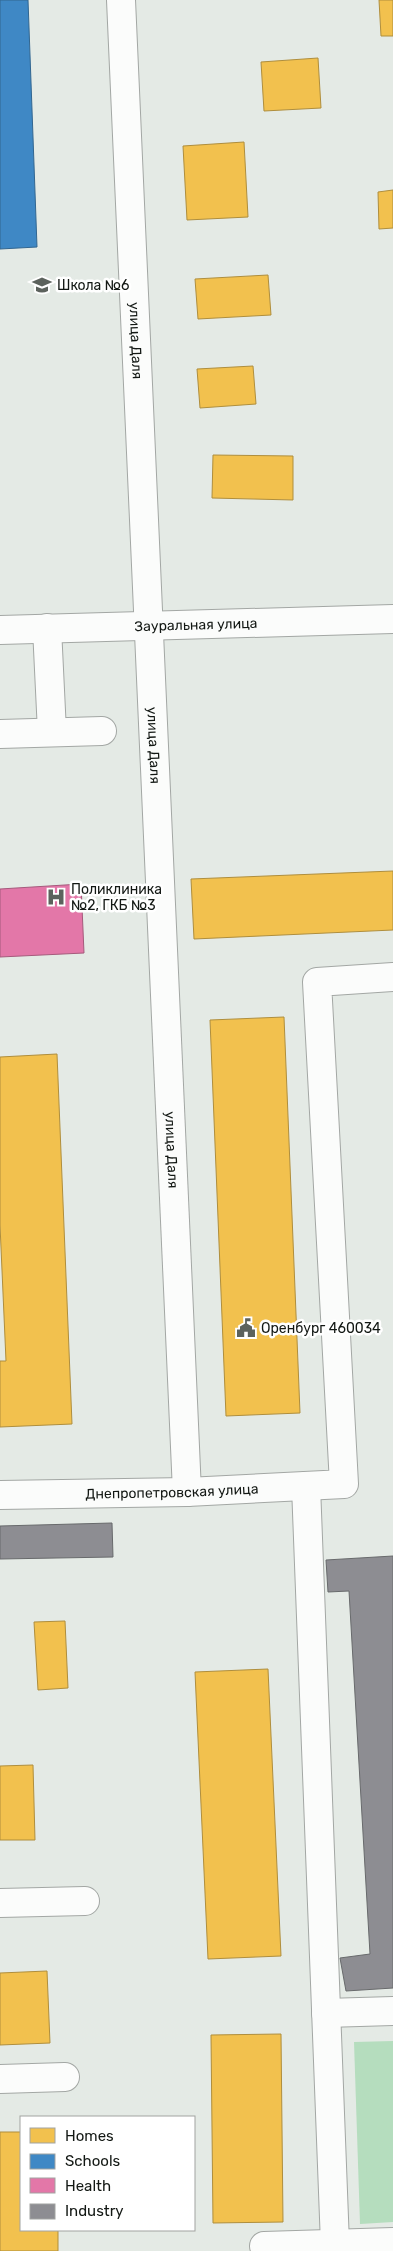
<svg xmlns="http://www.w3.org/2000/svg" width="393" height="2251" viewBox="0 0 393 2251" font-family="Rubik,sans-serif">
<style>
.green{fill:#b5ddbe}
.homes{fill:#f2c14e;stroke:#af8e3d}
.schools{fill:#3f88c5;stroke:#326690}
.health{fill:#e377a8;stroke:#a55a7c}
.industry{fill:#8d8d92;stroke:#686a6c}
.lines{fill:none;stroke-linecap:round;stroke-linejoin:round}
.minor-casing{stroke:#a3a7a4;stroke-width:30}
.minor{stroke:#fbfcfb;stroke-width:28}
.labels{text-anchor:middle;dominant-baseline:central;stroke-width:5;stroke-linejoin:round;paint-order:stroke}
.poi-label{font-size:14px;fill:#131814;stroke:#fff;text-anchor:start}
.street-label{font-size:14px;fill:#131814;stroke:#fff}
</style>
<rect width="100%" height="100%" fill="#e4eae5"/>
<path class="green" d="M 393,2041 L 393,2222 L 360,2224 L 354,2042 Z"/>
<g class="homes">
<path d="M 379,0 L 393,0 L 393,36 L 381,36 Z"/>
<path d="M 318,58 L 321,108 L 264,111 L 261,62 Z"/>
<path d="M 244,142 L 248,217 L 187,220 L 183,146 Z"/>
<path d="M 393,190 L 393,228 L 379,229 L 378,192 Z"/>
<path d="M 268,275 L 271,315 L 198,319 L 195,279 Z"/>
<path d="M 253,366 L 256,404 L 200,408 L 197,369 Z"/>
<path d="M 213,455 L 293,456 L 293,500 L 212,498 Z"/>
<path d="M 393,871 L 393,930 L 194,939 L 191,879 Z"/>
<path d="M 284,1017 L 300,1413 L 226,1416 L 210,1020 Z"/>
<path d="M 57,1054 L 72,1424 L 0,1427 L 0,1361 L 6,1361 L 0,1225 L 0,1057 Z"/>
<path d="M 65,1621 L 68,1688 L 38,1690 L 34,1622 Z"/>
<path d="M 268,1669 L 281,1956 L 208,1959 L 195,1672 Z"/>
<path d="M 33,1765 L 35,1840 L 0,1840 L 0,1766 Z"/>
<path d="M 47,1971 L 50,2043 L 0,2045 L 0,1973 Z"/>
<path d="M 281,2034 L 283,2222 L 213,2223 L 211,2035 Z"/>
<path d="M 0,2132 L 21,2132 L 21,2230 L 58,2230 L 58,2251 L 0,2251 Z"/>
</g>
<path class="schools" d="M 0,0 L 28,0 L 37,247 L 0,249 Z"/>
<path class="health" d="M 81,884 L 84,953 L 0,957 L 0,889 Z"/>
<g class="industry">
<path d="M 112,1523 L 113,1557 L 0,1559 L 0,1526 Z"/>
<path d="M 393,1556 L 393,1988 L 346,1991 L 340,1958 L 370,1954 L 349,1591 L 328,1592 L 326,1560 Z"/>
</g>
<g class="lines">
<g class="minor-casing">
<g id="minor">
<path id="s1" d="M 121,0 L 187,1492"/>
<path d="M 47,628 L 52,732"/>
<path id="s2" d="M 0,630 L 393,619"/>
<path d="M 0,734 L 102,731"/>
<path d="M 306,1486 L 335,2244"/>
<path id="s3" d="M 0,1495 L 187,1492 L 344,1484 L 317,982 L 393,977"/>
<path d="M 0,1903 L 85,1901"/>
<path d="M 326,2013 L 393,2011"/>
<path d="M 0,2079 L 65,2077"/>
<path d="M 264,2246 L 393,2242"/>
</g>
</g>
<use href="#minor" class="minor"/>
</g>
<defs>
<g id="school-bare" transform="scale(1.5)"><path d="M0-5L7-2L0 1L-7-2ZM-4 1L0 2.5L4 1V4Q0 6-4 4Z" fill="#5c625d" stroke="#fff" stroke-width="2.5" paint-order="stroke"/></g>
<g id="hospital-bare" transform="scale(1.5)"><path d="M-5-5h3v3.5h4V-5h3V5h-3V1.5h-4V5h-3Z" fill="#5c625d" stroke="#fff" stroke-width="2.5" paint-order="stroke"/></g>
<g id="civic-bare" transform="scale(1.5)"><path d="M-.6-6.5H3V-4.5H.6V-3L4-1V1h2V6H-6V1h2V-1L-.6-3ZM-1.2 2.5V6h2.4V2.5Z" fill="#5c625d" stroke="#fff" stroke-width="2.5" paint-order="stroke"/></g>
</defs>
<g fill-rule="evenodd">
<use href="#school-bare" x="42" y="285"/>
<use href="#hospital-bare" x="56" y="897"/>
<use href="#civic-bare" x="246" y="1328"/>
</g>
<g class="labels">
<g class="poi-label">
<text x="57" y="285">Школа №6</text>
<text x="71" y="889">Поликлиника<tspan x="71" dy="16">№2, ГКБ №3</tspan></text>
<text x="261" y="1328">Оренбург 460034</text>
</g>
<g class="street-label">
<text stroke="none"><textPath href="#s1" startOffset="341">улица Даля</textPath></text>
<text stroke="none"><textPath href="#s2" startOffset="196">Зауральная улица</textPath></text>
<text stroke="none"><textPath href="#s1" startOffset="746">улица Даля</textPath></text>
<text stroke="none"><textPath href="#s1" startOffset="1151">улица Даля</textPath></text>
<text stroke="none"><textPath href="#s3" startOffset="172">Днепропетровская улица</textPath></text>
</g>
</g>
<rect x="20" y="2116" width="175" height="115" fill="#ffffff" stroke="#a1a3a1"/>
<rect x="30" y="2128" width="25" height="15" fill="#f2c14e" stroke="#a1a3a1"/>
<text x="65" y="2141" font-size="15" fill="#131814">Homes</text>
<rect x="30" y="2154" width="25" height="15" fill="#3f88c5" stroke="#a1a3a1"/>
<text x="65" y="2166" font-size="15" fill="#131814">Schools</text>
<rect x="30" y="2178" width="25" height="15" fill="#e377a8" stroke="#a1a3a1"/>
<text x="65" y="2191" font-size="15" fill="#131814">Health</text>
<rect x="30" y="2204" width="25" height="15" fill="#8d8d92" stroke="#a1a3a1"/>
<text x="65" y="2216" font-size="15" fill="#131814">Industry</text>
</svg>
